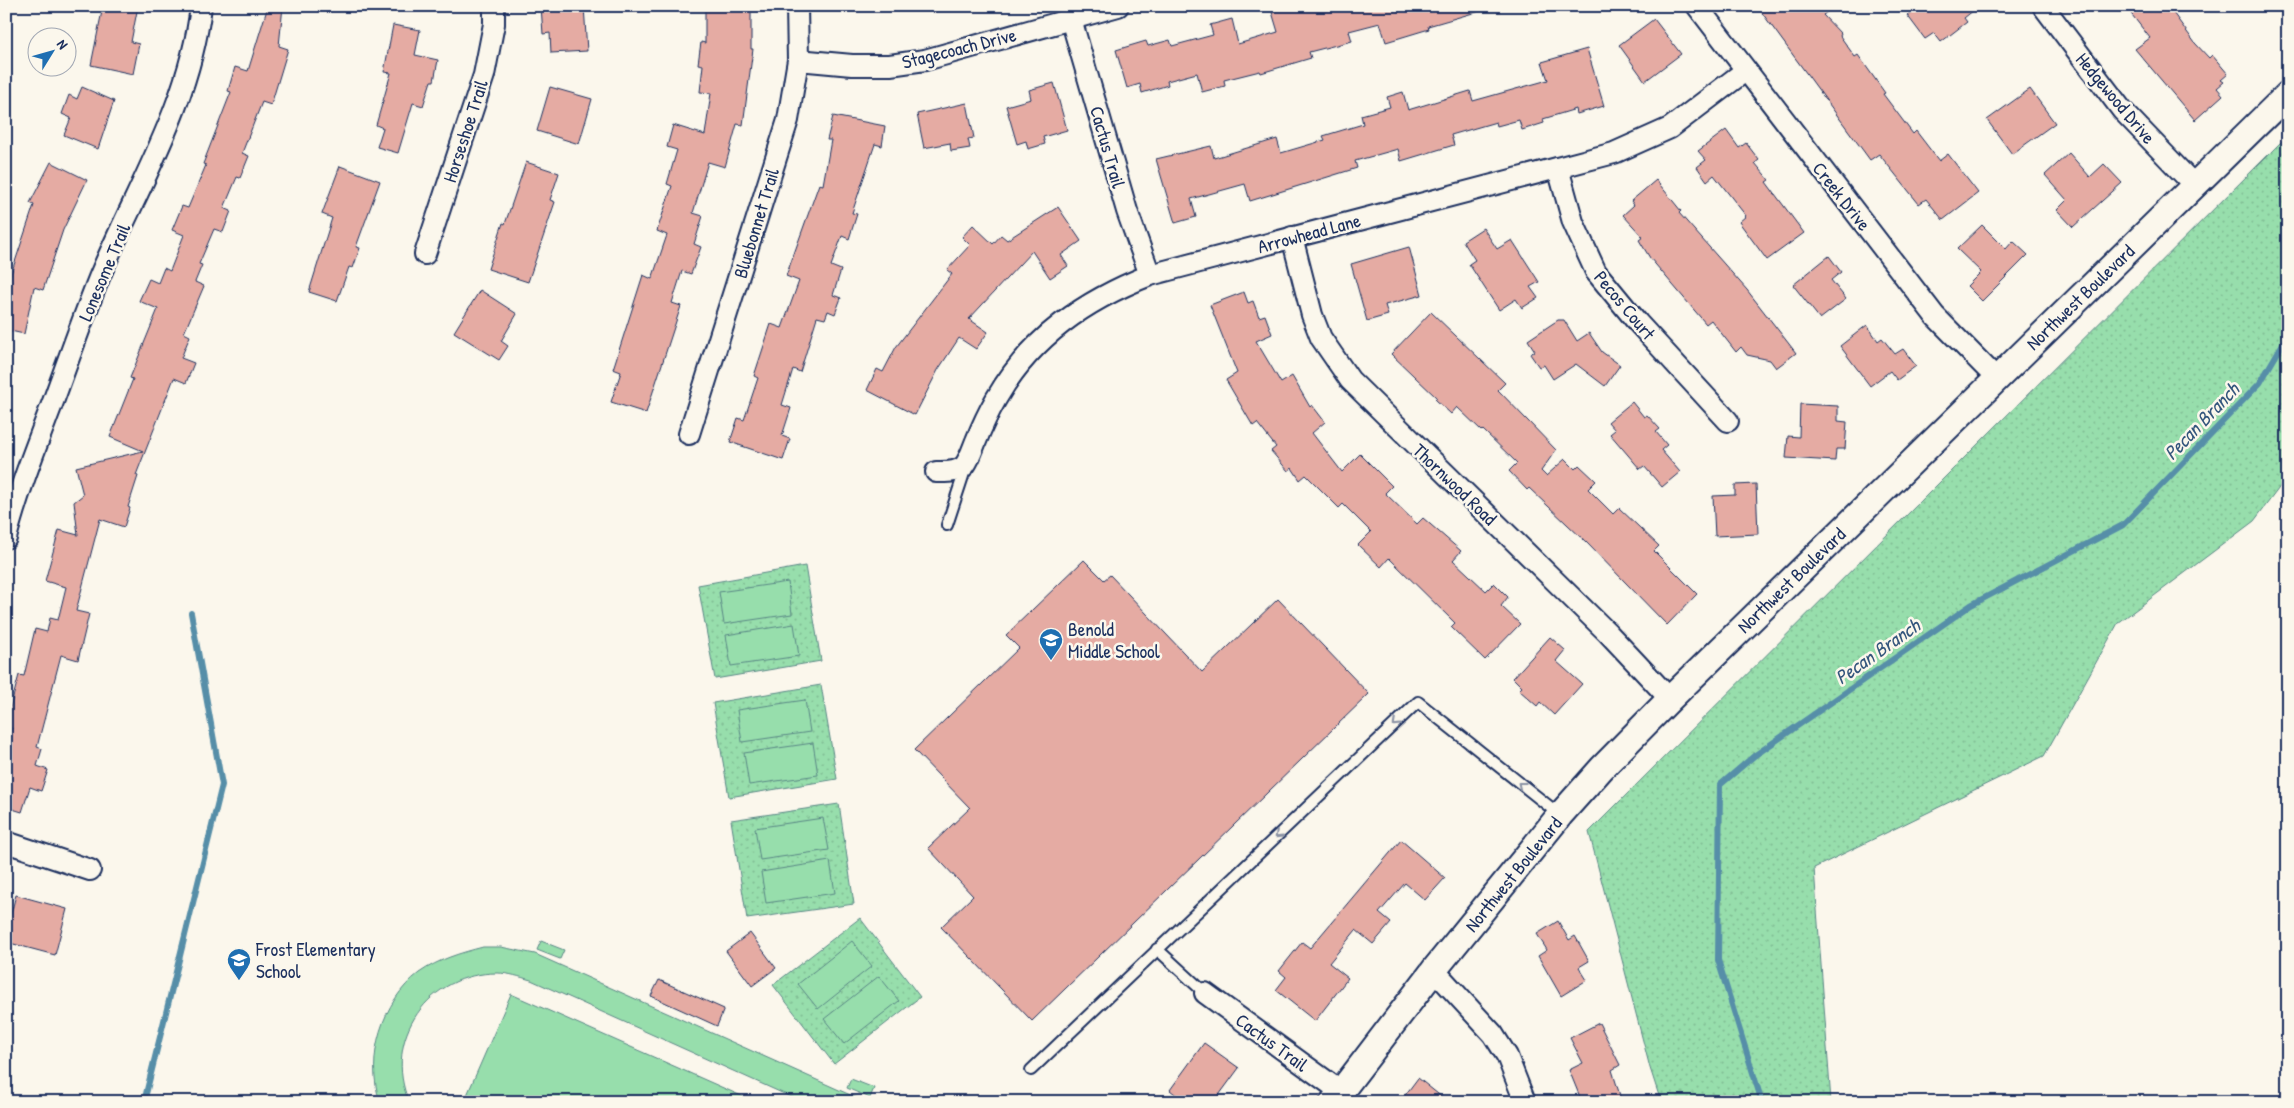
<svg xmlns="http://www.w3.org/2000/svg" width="2294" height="1108" viewBox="0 0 2294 1108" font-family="'Patrick Hand',sans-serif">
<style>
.park{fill:url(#park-dots);stroke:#598685}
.pitch{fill:#97deac;stroke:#598685}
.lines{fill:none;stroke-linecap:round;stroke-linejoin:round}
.stream{stroke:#568ea8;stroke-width:6}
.building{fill:#e5aba3;stroke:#1b2f5e}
.service-casing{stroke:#1b2f5e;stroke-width:14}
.minor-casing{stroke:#1b2f5e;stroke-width:24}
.tertiary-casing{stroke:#1b2f5e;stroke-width:29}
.service{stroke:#fbf7ec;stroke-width:10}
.minor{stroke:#fbf7ec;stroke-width:20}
.tertiary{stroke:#fbf7ec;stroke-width:25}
.oneway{stroke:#8b93a5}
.labels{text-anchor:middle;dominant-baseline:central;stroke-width:5;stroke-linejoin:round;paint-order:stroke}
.street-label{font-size:19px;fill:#1b2f5e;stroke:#fbf7ec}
.poi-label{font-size:19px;fill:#1b2f5e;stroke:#fbf7ec;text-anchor:start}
.water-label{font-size:20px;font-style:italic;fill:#34567d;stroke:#fbf7ec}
</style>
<defs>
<pattern id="park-dots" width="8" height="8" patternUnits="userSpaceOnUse" patternTransform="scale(1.25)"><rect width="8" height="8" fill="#97deac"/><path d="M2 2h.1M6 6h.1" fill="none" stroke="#82bf96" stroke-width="1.8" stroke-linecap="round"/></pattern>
</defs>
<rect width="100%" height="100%" fill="#fbf7ec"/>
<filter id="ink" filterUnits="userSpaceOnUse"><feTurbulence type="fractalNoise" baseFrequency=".02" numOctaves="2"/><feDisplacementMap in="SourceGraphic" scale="10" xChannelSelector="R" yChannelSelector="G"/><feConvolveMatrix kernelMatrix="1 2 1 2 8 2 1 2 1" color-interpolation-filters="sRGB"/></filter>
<g filter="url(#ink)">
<g class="park">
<path d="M 2288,135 L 2288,476 L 2254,521 L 2118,623 L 2044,756 L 1814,868 L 1831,1102 L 1661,1102 L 1650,1068 L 1589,832 Z"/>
<path d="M 805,566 L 821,661 L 715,679 L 698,585 Z"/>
<path d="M 821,685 L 837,779 L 729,797 L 713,703 Z"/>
<path d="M 839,804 L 854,904 L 747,919 L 731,820 Z"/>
<path d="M 860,918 L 920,997 L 834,1064 L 773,985 Z"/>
</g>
<g class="pitch">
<path d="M 788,582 L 792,614 L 724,624 L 719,592 Z"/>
<path d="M 794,624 L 799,656 L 731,666 L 726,635 Z"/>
<path d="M 805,700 L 810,732 L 742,742 L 737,710 Z"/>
<path d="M 813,743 L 818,775 L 749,785 L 744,753 Z"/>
<path d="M 823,818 L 829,850 L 760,860 L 755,828 Z"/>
<path d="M 830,861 L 835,893 L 766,903 L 761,872 Z"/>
<path d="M 541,941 L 564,950 L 560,959 L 537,950 Z"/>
<path d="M 852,941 L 872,966 L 818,1009 L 798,984 Z"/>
<path d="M 483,947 L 501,947 L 535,954 L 866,1102 L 802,1102 L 531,980 C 520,977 509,973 497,973 C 429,973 382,1038 409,1102 L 380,1102 C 365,1058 382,1001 419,973 C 439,959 460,953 483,947 Z"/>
<path d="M 879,976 L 899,1001 L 844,1044 L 824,1019 Z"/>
<path d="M 511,994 L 755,1102 L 464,1102 Z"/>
<path d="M 851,1079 L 874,1088 L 870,1098 L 847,1088 Z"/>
</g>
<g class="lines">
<g class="stream">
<path d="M 2286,6 L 2288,8"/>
<path d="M 144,1102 L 222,785 L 191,613"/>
<path d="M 1762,1102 L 1718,960 L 1720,785 L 1754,756 L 1971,605 L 2123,525 L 2260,383 L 2288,335"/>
</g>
</g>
<g class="building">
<path d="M 103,6 L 138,6 L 131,42 L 139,44 L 133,74 L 91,65 Z"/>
<path d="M 268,6 L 283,6 L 279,46 L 288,49 L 271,105 L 262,102 L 242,153 L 249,156 L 240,178 L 237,177 L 224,208 L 231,211 L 223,232 L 214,229 L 199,264 L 202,265 L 195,282 L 204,286 L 184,333 L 190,336 L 181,358 L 194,363 L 186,383 L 174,378 L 136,475 L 138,476 L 128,507 L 130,508 L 124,527 L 100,519 L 76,611 L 89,614 L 78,660 L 61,655 L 37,747 L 42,749 L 37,766 L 48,770 L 41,791 L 30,787 L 22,812 L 6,807 L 6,745 L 12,728 L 6,727 L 6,723 L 19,675 L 24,676 L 35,629 L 47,632 L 50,618 L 58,620 L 66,587 L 45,581 L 59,530 L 78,535 L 74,502 L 83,495 L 76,467 L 143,451 L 110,437 L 133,379 L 130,378 L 158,309 L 139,301 L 149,279 L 158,283 L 164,268 L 170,271 L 184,235 L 172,230 L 182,206 L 188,208 L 206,165 L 203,164 L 231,92 L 228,91 L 235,67 L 248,71 Z"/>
<path d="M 541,6 L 584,6 L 587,51 L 551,53 L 550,33 L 543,34 Z"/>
<path d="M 705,6 L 751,6 L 751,49 L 753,49 L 743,125 L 737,124 L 725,167 L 708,162 L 693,213 L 703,216 L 694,244 L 701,247 L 691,274 L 682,271 L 672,303 L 681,306 L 646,413 L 611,402 L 621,372 L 613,369 L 643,275 L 652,279 L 667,235 L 657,231 L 672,186 L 667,184 L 677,150 L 667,147 L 673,125 L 705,135 L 711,93 L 700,92 L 703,65 L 698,64 L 701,42 L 705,43 Z"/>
<path d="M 1290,6 L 1480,6 L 1480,11 L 1428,26 L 1429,29 L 1386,42 L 1380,23 L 1349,31 L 1352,41 L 1309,52 L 1311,58 L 1261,73 L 1260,71 L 1224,80 L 1225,86 L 1202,92 L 1197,73 L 1167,81 L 1168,85 L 1142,93 L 1140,84 L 1127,88 L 1116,50 L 1146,41 L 1148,46 L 1170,40 L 1172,46 L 1213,35 L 1210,25 L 1232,19 L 1238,44 L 1278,32 L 1272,12 Z"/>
<path d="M 1757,6 L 1835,6 L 1823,15 L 1841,34 L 1840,36 L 1855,57 L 1858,55 L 1885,93 L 1883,94 L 1913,134 L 1916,131 L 1939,161 L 1948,154 L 1978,193 L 1943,220 L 1926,199 L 1919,204 L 1879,154 L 1870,160 Z"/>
<path d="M 1919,6 L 1979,6 L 1964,18 L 1967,22 L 1941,42 L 1934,33 L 1925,39 L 1907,15 Z"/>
<path d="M 2125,6 L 2168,6 L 2195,43 L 2209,58 L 2212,55 L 2228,74 L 2221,80 L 2224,82 L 2217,88 L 2223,95 L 2195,120 L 2135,49 L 2150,38 Z"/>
<path d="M 1654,19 L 1681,54 L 1645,81 L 1619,45 Z"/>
<path d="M 393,25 L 420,30 L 415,55 L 438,60 L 434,81 L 431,81 L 423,106 L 413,103 L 398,153 L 377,147 L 383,128 L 376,125 L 391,73 L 384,72 Z"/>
<path d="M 1587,49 L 1604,106 L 1577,114 L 1576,109 L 1543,119 L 1544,123 L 1522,130 L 1519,120 L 1497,126 L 1496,122 L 1451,135 L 1454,145 L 1401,161 L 1398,149 L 1355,161 L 1357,168 L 1250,201 L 1245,184 L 1191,199 L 1196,217 L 1175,223 L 1156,159 L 1211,146 L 1214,158 L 1277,139 L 1281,153 L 1325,140 L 1323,136 L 1363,124 L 1361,115 L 1390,107 L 1387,97 L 1403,92 L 1408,110 L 1470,91 L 1473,101 L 1548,80 L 1542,62 Z"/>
<path d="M 1054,83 L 1067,130 L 1043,137 L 1045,144 L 1028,149 L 1026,141 L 1017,144 L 1006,106 L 1031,99 L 1029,90 Z"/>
<path d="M 82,87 L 114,101 L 98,149 L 64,135 L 71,118 L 62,114 L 69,95 L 77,99 Z"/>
<path d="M 550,87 L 592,99 L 579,144 L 537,131 Z"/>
<path d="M 2030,89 L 2055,123 L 2012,154 L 1987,120 Z"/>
<path d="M 967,103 L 974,138 L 968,139 L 970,148 L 951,151 L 950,143 L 924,148 L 917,114 Z"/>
<path d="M 833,116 L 885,126 L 882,146 L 875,144 L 852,213 L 857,214 L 849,239 L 842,236 L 831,266 L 841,270 L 833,295 L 841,298 L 835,314 L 828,311 L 825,319 L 817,317 L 800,372 L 793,369 L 782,405 L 791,408 L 782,436 L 790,439 L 783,460 L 730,442 L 738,418 L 744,420 L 758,378 L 754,376 L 771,324 L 782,328 L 799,281 L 786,276 L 819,184 L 823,185 L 831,140 L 827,140 Z"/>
<path d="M 1726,130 L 1739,148 L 1746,143 L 1759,160 L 1755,163 L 1769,180 L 1766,182 L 1804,233 L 1767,260 L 1739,222 L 1746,216 L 1714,175 L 1707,181 L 1697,167 L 1706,160 L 1698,151 Z"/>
<path d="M 2069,153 L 2090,177 L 2104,164 L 2122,183 L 2073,227 L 2057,210 L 2067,200 L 2045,175 Z"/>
<path d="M 51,162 L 87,180 L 63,230 L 43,290 L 34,287 L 24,334 L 6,330 L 6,289 L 34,205 L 30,203 Z"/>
<path d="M 526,162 L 559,173 L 550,200 L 555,202 L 528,282 L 488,269 L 503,223 L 505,224 Z"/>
<path d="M 340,166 L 380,181 L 356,247 L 360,248 L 353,268 L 349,267 L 337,301 L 309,292 L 332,218 L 322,214 Z"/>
<path d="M 1656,180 L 1681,211 L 1679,213 L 1747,290 L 1796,353 L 1776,368 L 1770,360 L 1747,355 L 1741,347 L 1736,352 L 1711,320 L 1706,324 L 1650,258 L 1639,240 L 1643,237 L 1623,215 L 1634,205 L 1631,201 Z"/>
<path d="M 1058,207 L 1081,241 L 1061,255 L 1068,266 L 1050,278 L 1032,251 L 969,319 L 988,332 L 976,349 L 959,338 L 938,370 L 915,415 L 867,390 L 877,369 L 883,372 L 896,347 L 952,274 L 947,270 L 970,245 L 962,237 L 973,225 L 993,244 L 1001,235 L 1007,240 Z"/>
<path d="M 1982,225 L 2006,249 L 2013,241 L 2028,255 L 1982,301 L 1967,286 L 1981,272 L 1957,249 Z"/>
<path d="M 1483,228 L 1497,249 L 1512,240 L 1539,282 L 1530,287 L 1538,298 L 1522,308 L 1516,299 L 1499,310 L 1469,264 L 1475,260 L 1463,241 Z"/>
<path d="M 1409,247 L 1422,295 L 1385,305 L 1388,315 L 1367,321 L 1351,264 Z"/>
<path d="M 1829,256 L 1841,272 L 1831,280 L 1846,299 L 1820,319 L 1793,285 Z"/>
<path d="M 480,290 L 517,314 L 501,341 L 508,346 L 499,360 L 454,332 Z"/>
<path d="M 1244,292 L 1248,303 L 1253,301 L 1259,317 L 1265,315 L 1272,334 L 1256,341 L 1281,383 L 1292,376 L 1310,407 L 1312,405 L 1325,422 L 1312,433 L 1342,472 L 1360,454 L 1392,486 L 1385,493 L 1417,524 L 1423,518 L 1461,551 L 1453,560 L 1486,591 L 1494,583 L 1508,597 L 1501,606 L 1520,624 L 1485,660 L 1451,627 L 1455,623 L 1389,558 L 1381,567 L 1358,545 L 1371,532 L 1343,504 L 1339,508 L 1306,475 L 1300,480 L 1292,468 L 1288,471 L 1271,451 L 1276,447 L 1257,423 L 1253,426 L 1226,380 L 1237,373 L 1210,305 Z"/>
<path d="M 1431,312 L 1505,383 L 1498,390 L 1556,450 L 1541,471 L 1546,476 L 1565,459 L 1575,469 L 1579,465 L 1596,481 L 1588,489 L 1613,514 L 1619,508 L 1659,546 L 1654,551 L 1697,594 L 1667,625 L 1586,542 L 1529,488 L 1527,490 L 1509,471 L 1517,463 L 1483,430 L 1482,431 L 1457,407 L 1451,414 L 1435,399 L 1437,398 L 1391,354 Z"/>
<path d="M 1558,320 L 1564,320 L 1577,341 L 1589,333 L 1602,352 L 1620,365 L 1605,386 L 1576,364 L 1553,379 L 1544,365 L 1539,367 L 1530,354 L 1535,351 L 1528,340 Z"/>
<path d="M 1867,325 L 1878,341 L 1882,338 L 1895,354 L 1903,349 L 1916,366 L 1897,380 L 1890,371 L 1870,386 L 1840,346 Z"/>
<path d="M 1632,402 L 1644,417 L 1647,415 L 1660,429 L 1656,432 L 1667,445 L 1661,450 L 1680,472 L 1662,487 L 1644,466 L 1640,469 L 1610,434 L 1615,430 L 1608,422 Z"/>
<path d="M 1800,404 L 1838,406 L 1838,421 L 1847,422 L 1845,449 L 1836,449 L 1835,461 L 1786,458 L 1788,436 L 1799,437 Z"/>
<path d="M 1756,484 L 1758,534 L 1715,536 L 1713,496 L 1735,495 L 1735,485 Z"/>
<path d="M 1084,560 L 1104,580 L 1110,575 L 1202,672 L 1278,599 L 1369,694 L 1032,1021 L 941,927 L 973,896 L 928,848 L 970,808 L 914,750 L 1019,648 L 1006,635 Z"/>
<path d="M 1550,637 L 1565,650 L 1556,661 L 1582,684 L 1554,715 L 1540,702 L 1537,706 L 1519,690 L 1522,687 L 1513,678 Z"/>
<path d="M 1401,840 L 1445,878 L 1425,900 L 1405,883 L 1379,913 L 1391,923 L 1373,944 L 1356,930 L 1329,963 L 1348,978 L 1315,1021 L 1276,990 L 1286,977 L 1279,971 L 1302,942 L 1310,948 Z"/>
<path d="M 16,895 L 67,909 L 55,955 L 6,942 L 6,932 Z"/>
<path d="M 1558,921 L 1569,940 L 1575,936 L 1589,961 L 1579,967 L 1587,980 L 1561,996 L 1538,956 L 1547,950 L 1537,934 Z"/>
<path d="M 750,933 L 776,968 L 752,986 L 726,951 Z"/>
<path d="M 659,980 L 724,1009 L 717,1026 L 651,996 Z"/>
<path d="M 1599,1023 L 1620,1065 L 1612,1070 L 1622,1102 L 1582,1102 L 1569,1070 L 1583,1063 L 1570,1038 Z"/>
<path d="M 1204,1043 L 1239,1068 L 1214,1102 L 1185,1102 L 1170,1090 Z"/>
<path d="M 1418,1078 L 1448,1102 L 1400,1102 Z"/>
</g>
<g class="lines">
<g class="service-casing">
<g id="service">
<path d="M 947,525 L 966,467"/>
<path d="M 1157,949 L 1205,993"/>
<path d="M 1031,1070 L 1418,702 L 1560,815"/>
</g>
</g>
<g class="minor-casing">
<g id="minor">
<path d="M 1697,6 L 1935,316 L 1997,379"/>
<path d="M 2043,6 L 2122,110 L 2194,185"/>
<path d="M 1071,19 L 1127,211 L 1150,275"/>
<path d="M 798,60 L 852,65 L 890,65 L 925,60 L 1118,6"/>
<path d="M 1558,168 L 1573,222 L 1596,272 L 1638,323 L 1728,421"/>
<path d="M 1292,237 L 1312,315 L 1321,338 L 1350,380 L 1608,633 L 1670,699"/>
<path d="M 425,254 L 484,75 L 494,24 L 494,6"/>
<path d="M 689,434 L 788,120 L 798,60 L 797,6"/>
<path d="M 936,472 C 946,472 958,473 965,465 C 970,458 973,448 976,441 C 982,426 988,413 996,399 C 1031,337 1086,300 1150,275 L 1614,153 L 1670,128 L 1745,71"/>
<path d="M 6,538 C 18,491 37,444 54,399 C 69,358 83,318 99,278 C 136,189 190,104 201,6"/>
<path d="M 6,842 L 90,870"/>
<path d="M 1434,970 L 1493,1034 L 1507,1056 L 1525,1102"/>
<path d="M 1205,993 L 1340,1091"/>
</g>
</g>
<g class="tertiary-casing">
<path id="tertiary" d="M 1333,1102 L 1434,970 L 1560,815 L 1602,768 L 1670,699 L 2288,94"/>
</g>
<use href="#service" class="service"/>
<use href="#minor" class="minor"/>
<use href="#tertiary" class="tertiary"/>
</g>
<defs><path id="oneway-chevron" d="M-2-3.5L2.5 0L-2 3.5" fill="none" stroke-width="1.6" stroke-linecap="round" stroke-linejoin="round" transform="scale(1.25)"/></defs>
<g class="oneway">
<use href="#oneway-chevron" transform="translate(1396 723) rotate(137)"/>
<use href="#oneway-chevron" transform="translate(1521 785) rotate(-142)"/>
<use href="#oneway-chevron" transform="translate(1278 835) rotate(137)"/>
</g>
</g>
<defs>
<g id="school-pin" transform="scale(1.25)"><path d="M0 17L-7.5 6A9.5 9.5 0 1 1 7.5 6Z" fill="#1f6fb2" stroke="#fbf7ec"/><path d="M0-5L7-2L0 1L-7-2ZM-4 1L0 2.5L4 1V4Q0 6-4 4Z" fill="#fff"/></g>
</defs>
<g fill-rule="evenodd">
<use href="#school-pin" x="1051" y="640"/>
<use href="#school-pin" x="239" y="960"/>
</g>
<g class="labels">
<g class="street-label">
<text transform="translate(959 48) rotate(-14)">Stagecoach Drive</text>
<text transform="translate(2116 98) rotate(50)">Hedgewood Drive</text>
<text transform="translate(465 131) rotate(-72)">Horseshoe Trail</text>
<text transform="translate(1108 147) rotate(74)">Cactus Trail</text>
<text transform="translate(1842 196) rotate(52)">Creek Drive</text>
<text transform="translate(756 223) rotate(-73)">Bluebonnet Trail</text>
<text transform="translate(1309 233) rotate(-15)">Arrowhead Lane</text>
<text transform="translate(104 272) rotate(-67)">Lonesome Trail</text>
<text transform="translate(2080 297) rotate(-44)">Northwest Boulevard</text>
<text transform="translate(1625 305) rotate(50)">Pecos Court</text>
<text transform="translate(1455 484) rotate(44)">Thornwood Road</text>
<text transform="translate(1791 580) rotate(-44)">Northwest Boulevard</text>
<text transform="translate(1513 874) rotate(-51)">Northwest Boulevard</text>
<text transform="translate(1272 1042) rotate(36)">Cactus Trail</text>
</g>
<g class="poi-label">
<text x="1068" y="629">Benold<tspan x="1068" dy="22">Middle School</tspan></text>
<text x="256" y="949">Frost Elementary<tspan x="256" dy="22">School</tspan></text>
</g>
<g class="water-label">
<text transform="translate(2201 421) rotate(-46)">Pecan Branch</text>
<text transform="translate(1877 651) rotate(-35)">Pecan Branch</text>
</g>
</g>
<rect width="2294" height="1108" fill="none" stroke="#fbf7ec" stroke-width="25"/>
<rect x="12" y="12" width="2269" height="1083" fill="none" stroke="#1b2f5e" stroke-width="2" filter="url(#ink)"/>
<g transform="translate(52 52) rotate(53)"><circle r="24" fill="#fbf7ec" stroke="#a1a7b3"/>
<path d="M0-4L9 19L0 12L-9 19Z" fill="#1f6fb2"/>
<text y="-8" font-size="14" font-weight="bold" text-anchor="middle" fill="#1b2f5e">N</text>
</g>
</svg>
